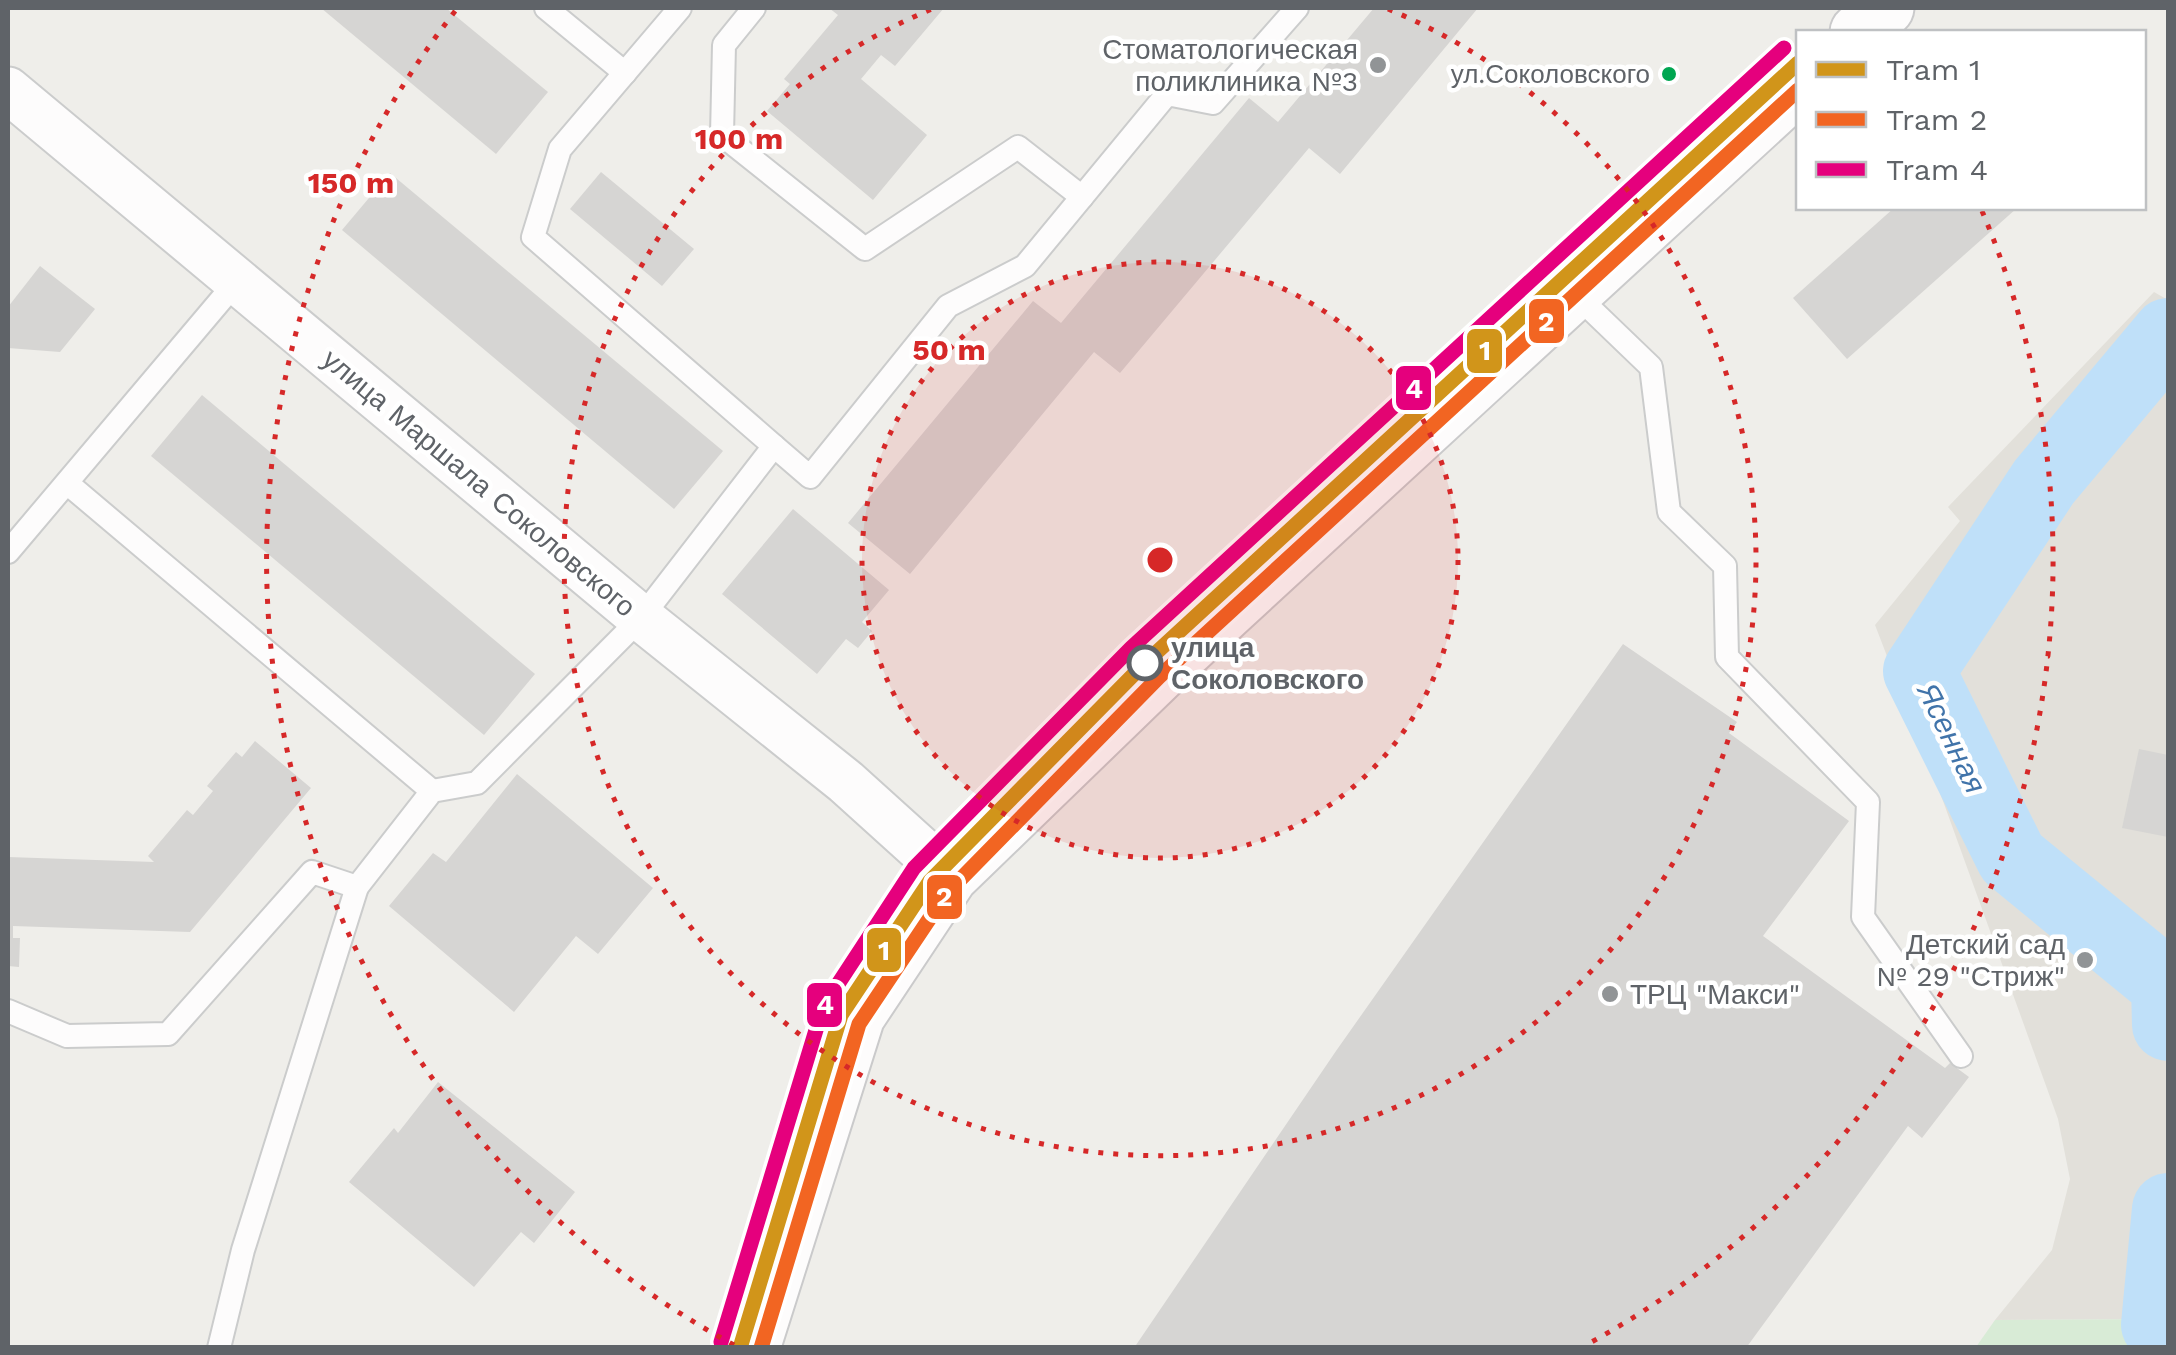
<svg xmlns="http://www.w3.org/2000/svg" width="2176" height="1355" viewBox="0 0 2176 1355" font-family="'Work Sans',sans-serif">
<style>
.education{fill:#e2e0da}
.green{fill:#d8ebd6}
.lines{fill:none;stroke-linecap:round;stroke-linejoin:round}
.river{stroke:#bfe0f9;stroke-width:72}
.building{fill:#d6d5d3}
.lane-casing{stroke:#cbcccc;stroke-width:26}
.street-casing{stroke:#cbcccc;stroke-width:49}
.secondary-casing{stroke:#cacacb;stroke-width:59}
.lane{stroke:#fdfcfc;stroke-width:22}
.street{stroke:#fdfcfc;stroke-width:45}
.secondary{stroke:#fdfcfc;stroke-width:55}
.tram-1-casing{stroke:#fff;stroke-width:22}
.tram-2-casing{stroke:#fff;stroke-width:22}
.tram-3-casing{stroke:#fff;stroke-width:22}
.tram-1{stroke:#d1951a;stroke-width:15}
.tram-2{stroke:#f26522;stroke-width:15}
.tram-3{stroke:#e5007d;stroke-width:15}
.ring{fill:none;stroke:#d62828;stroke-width:5;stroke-dasharray:5 10}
.poi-dot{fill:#919496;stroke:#fff;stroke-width:4}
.bus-dot{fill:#00a651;stroke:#fff;stroke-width:4}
.stop-dot{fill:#fff;stroke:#5f6368;stroke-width:5}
.labels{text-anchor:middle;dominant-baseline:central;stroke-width:9;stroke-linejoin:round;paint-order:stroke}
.bus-label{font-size:26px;fill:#5f6368;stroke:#fff;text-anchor:end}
.poi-label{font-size:28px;fill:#5f6368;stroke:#fff;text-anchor:end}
.street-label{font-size:28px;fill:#5f6368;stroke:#fff}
.stop-label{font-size:28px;font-weight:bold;fill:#5f6368;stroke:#fff;text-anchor:start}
.water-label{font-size:30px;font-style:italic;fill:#4174aa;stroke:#fff}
.centre{fill:#d62828;stroke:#fff;stroke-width:5}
.ring-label{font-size:30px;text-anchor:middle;font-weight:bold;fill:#d62828;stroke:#fff;stroke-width:9;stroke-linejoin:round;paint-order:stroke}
.line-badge{stroke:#fff;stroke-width:4}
.badge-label{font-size:28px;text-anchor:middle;font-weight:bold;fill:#fff}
</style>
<rect width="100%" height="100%" fill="#efeeea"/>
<path class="education" d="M 2154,292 L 2168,300 L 2168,1319 L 1995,1320 L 2052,1250 L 2070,1179 L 2058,1119 L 1943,801 L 1875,625 L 1960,521 L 1948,507 Z"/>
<path class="green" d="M 2168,1319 L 2168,1347 L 1976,1347 L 1995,1320 Z"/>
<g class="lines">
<g class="river">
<path d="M 2168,334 L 2044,482 L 1919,671 L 2012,858 L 2167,985 L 2168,1025"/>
<path d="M 2157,1325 L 2168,1209"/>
</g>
</g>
<g class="building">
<path d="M 321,8 L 446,8 L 548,92 L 496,154 Z"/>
<path d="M 829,8 L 944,8 L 895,66 L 881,55 L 861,79 L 927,135 L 873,200 L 767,111 L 790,84 L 784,79 L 838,15 Z"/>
<path d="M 1374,8 L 1478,8 L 1340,174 L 1309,148 L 1120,373 L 1094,352 L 910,574 L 848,523 L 1033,301 L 1061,323 L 1249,98 L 1278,122 Z"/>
<path d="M 601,172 L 694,249 L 662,286 L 570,209 Z"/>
<path d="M 390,173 L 723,451 L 674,509 L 342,230 Z"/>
<path d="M 1894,208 L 2017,208 L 1847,359 L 1793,298 Z"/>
<path d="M 40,266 L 95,309 L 60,352 L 8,348 L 8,307 Z"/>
<path d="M 202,395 L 535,674 L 484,735 L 151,456 Z"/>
<path d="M 793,509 L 889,590 L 862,622 L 872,631 L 858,648 L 846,639 L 817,674 L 722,594 Z"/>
<path d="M 1623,644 L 1737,722 L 1729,733 L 1849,821 L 1763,936 L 1945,1068 L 1950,1063 L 1969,1077 L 1922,1138 L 1908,1126 L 1746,1348 L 1134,1348 L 1336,1051 Z"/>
<path d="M 255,741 L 311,788 L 190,932 L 13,926 L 13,938 L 20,938 L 19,967 L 8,966 L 8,857 L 154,862 L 148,856 L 187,810 L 193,815 L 213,791 L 207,786 L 236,752 L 242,757 Z"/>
<path d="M 2139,749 L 2168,755 L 2168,837 L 2122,828 Z"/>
<path d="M 517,774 L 653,888 L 598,954 L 576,936 L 514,1012 L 389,906 L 433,853 L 446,862 Z"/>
<path d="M 438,1082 L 575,1192 L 534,1243 L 521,1232 L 474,1287 L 349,1182 L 394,1128 L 398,1133 Z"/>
</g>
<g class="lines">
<g class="lane-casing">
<g id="lane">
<path d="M 546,8 L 625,73"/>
<path d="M 754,8 L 724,45 L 722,135 L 865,249 L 1018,147 L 1082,197"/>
<path d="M 1573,292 L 1651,367 L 1669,512 L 1725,566 L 1727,657 L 1868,802 L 1863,917 L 1961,1056"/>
<path d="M 774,446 L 810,477 L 948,306 L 1025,266 L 1167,94 L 1213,103 L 1297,8"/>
<path d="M 67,483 L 432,791"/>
<path d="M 8,552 L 237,281"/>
<path d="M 8,1011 L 67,1036 L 168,1034 L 312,872 L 357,887 L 432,791 L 477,783 L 641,618 L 774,446 L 533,237 L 560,149 L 680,8"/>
<path d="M 219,1348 L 243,1250 L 357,887"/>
</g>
</g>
<g class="street-casing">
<path id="street" d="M 8,90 L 641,618 L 846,782 L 950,876"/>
</g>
<g class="secondary-casing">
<g id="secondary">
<path d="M 1858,32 L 1886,8"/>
<path d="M 752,1348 L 857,1016 L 950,876 L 1166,667 L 1798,86"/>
</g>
</g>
<use href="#lane" class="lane"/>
<use href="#street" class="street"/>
<use href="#secondary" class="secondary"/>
<g class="tram-1-casing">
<path id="tram-1" d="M 740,1348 L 841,1015 L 930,881 L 1145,663 L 1798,63"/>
</g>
<g class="tram-2-casing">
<path id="tram-2" d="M 761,1348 L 859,1024 L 946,894 L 1159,677 L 1798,90"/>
</g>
<g class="tram-3-casing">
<path id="tram-3" d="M 721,1342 L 823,1007 L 914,868 L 1131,648 L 1784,48"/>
</g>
<use href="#tram-1" class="tram-1"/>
<use href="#tram-2" class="tram-2"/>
<use href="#tram-3" class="tram-3"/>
</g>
<circle cx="1160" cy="560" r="298" fill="#d62828" fill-opacity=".12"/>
<g class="ring">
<circle cx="1160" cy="560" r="298"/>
<path d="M1388 9A596 596 0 1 1 932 9"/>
<path d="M734 1345A893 893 0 0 1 456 10M1982 211A893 893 0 0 1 1586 1345"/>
</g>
<g class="poi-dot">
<circle cx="1378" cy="65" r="10"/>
<circle cx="2085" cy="960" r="10"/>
<circle cx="1610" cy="994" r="10"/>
</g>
<circle class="bus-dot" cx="1669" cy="74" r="9"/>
<circle class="stop-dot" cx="1145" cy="663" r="16"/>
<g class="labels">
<g class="bus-label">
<text x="1650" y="74">ул.Соколовского</text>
</g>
<g class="poi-label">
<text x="1358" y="49">Стоматологическая<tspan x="1358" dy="32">поликлиника №3</tspan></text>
<text x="2065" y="944">Детский сад<tspan x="2065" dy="32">№ 29 "Стриж"</tspan></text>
<text x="1630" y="994" text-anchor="start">ТРЦ "Макси"</text>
</g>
<g class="street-label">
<text transform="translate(479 483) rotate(40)">улица Маршала Соколовского</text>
</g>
<g class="stop-label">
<text x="1171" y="647">улица<tspan x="1171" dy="32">Соколовского</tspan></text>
</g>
<g class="water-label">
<text transform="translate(1952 738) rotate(64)">Ясенная</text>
</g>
</g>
<circle cx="1160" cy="560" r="15" class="centre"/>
<g class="ring-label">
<text x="739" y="149">100 m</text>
<text x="351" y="193">150 m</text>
<text x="949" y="360">50 m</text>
</g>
<g class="line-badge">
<rect x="1527" y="297" width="39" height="48" rx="10" fill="#f26522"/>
<rect x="1465" y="327" width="39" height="48" rx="10" fill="#d1951a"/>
<rect x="1394" y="364" width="39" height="48" rx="10" fill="#e5007d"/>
<rect x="925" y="873" width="39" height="48" rx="10" fill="#f26522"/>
<rect x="865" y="926" width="38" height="48" rx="10" fill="#d1951a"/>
<rect x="805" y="981" width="39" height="48" rx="10" fill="#e5007d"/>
</g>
<g class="badge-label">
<text x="1546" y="331">2</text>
<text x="1485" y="360">1</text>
<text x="1414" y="398">4</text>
<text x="944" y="906">2</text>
<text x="884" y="960">1</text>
<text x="825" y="1014">4</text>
</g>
<rect width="2176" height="1355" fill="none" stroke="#5f6368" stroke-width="20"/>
<rect x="1796" y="30" width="350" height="180" fill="#ffffff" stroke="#bfc1c3" stroke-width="2.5"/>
<rect x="1816" y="62" width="50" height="15" fill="#d1951a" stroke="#bfc1c3" stroke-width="2.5"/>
<text x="1886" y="80" font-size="30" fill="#5f6368">Tram 1</text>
<rect x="1816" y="112" width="50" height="15" fill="#f26522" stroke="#bfc1c3" stroke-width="2.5"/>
<text x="1886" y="130" font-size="30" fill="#5f6368">Tram 2</text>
<rect x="1816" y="162" width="50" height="15" fill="#e5007d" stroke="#bfc1c3" stroke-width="2.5"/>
<text x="1886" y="180" font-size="30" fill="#5f6368">Tram 4</text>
</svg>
